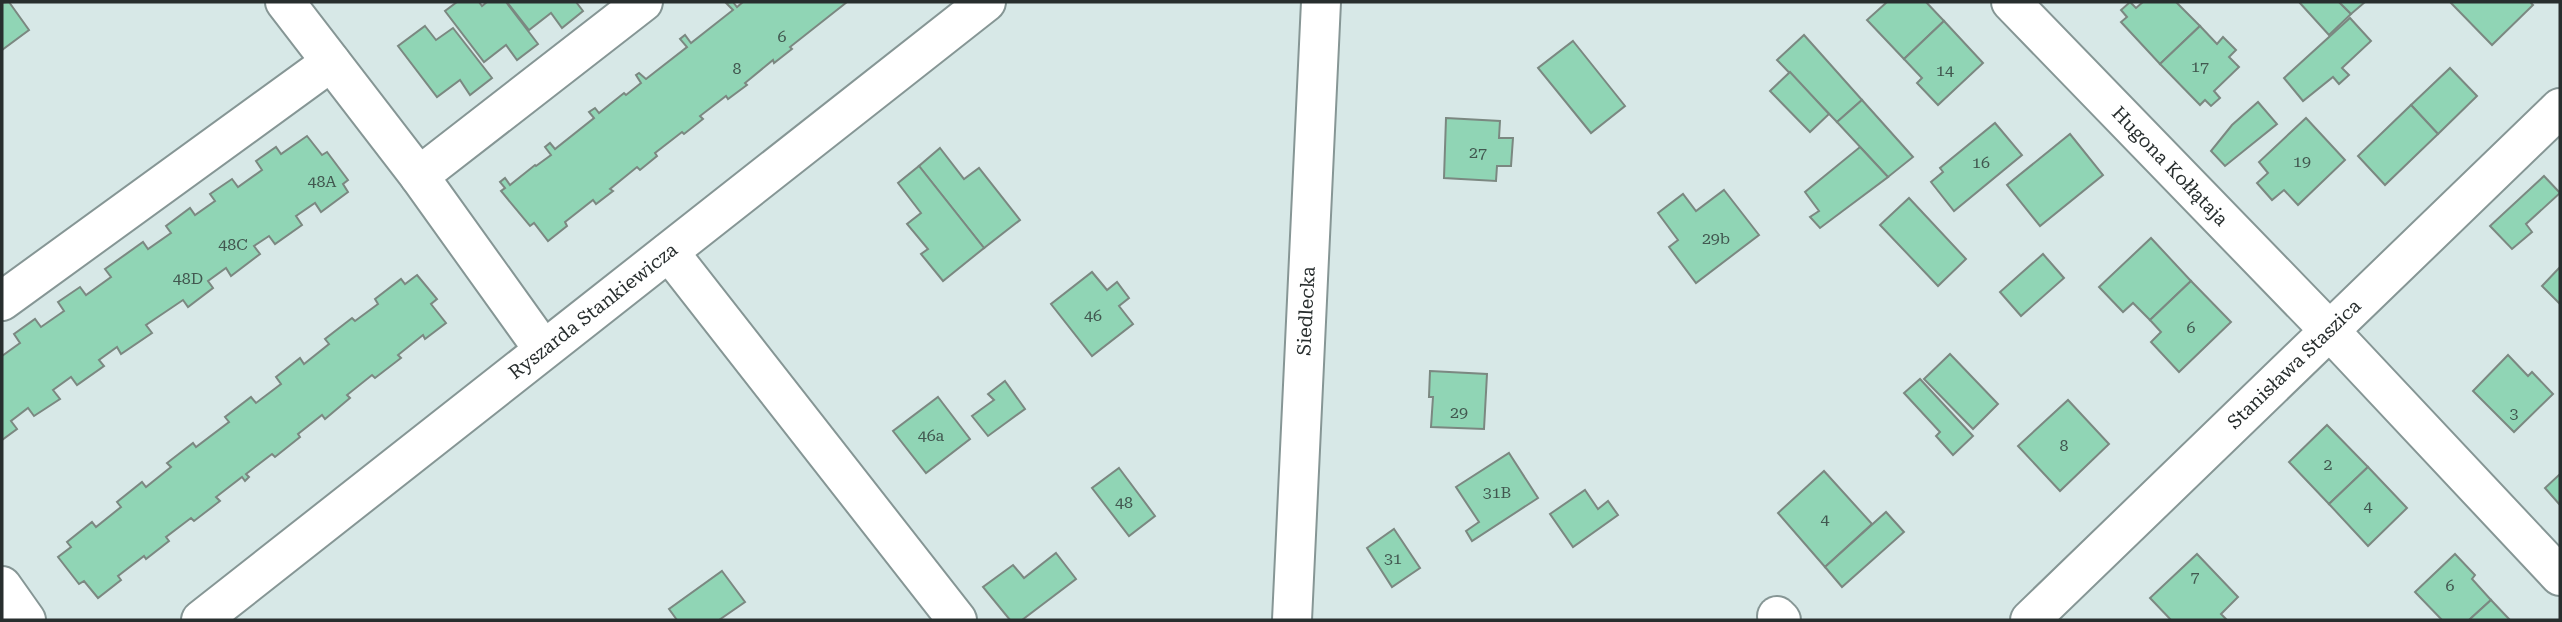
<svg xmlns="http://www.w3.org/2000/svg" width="2562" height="622" viewBox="0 0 2562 622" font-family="'Roboto Serif',serif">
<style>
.building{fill:#90d5b5;stroke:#7b8881;stroke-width:2}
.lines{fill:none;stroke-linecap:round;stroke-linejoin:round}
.minor-casing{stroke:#869695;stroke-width:42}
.major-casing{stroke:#869695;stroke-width:42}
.minor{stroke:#fff;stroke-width:38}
.major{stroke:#fff;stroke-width:38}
.labels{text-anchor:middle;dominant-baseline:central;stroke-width:6;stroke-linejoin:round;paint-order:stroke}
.number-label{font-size:16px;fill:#425850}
.street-label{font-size:19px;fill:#282e2e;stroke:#fff}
</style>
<rect width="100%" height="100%" fill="#d7e8e7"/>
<g class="building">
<path d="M 9,2 L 29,30 L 2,50 L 2,3 Z"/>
<path d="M 457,2 L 479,2 L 482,6 L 487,2 L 506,2 L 538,44 L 517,60 L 506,45 L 484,62 L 445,11 Z"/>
<path d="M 507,2 L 576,2 L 583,11 L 562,28 L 551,13 L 529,30 Z"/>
<path d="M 733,2 L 737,7 L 743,2 L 847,2 L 790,47 L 792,49 L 774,63 L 773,60 L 745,83 L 747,85 L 728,99 L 726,96 L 700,116 L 703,119 L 684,134 L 682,132 L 655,153 L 657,156 L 640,170 L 637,167 L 610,189 L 613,191 L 596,204 L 593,200 L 565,222 L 567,226 L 548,241 L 534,223 L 530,226 L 501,191 L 505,188 L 500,182 L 505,178 L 510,185 L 535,165 L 536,166 L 551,155 L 545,147 L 550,143 L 555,149 L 594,118 L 589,112 L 595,108 L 599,113 L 624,93 L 626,95 L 641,83 L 636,75 L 639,73 L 646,79 L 687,47 L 680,39 L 685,35 L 691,43 L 733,10 L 726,3 Z"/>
<path d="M 1887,2 L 1926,2 L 1944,21 L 1904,59 L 1867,20 Z"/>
<path d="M 2130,2 L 2136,8 L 2143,2 L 2176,2 L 2200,26 L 2160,64 L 2121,22 L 2127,17 L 2121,10 Z"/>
<path d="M 2299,2 L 2339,2 L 2351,14 L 2329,35 Z"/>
<path d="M 2339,2 L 2365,2 L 2351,14 Z"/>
<path d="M 2450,2 L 2530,2 L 2533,5 L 2492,45 Z"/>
<path d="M 2350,18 L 2371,41 L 2342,68 L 2349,75 L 2339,84 L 2333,77 L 2303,101 L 2284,78 Z"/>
<path d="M 1944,21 L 1983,63 L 1938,105 L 1917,83 L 1922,78 L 1904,59 Z"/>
<path d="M 425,26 L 436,40 L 453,28 L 492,78 L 470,95 L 460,80 L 437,97 L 398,46 Z"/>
<path d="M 2200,26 L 2217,44 L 2223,37 L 2236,50 L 2229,57 L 2239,67 L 2214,91 L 2220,98 L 2211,106 L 2205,100 L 2200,105 L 2160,64 Z"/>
<path d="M 1804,35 L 1862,100 L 1837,122 L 1777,60 Z"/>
<path d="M 1573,41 L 1625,106 L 1591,133 L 1538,68 Z"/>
<path d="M 2450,68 L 2477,96 L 2438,134 L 2411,105 Z"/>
<path d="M 1790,72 L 1829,114 L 1810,132 L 1770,91 Z"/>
<path d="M 1862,100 L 1913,157 L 1888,177 L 1837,122 Z"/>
<path d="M 2258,102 L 2277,124 L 2225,166 L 2211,151 L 2232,125 Z"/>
<path d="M 2411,105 L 2438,134 L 2385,185 L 2358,156 Z"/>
<path d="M 1446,118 L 1500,121 L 1499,138 L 1513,138 L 1511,166 L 1497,166 L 1496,181 L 1444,178 Z"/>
<path d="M 2306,118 L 2345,160 L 2298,205 L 2284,190 L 2272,200 L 2257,183 L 2268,173 L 2259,162 Z"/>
<path d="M 1995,123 L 2022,155 L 1954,211 L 1931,182 L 1943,172 L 1940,168 Z"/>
<path d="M 2070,134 L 2103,175 L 2040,226 L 2007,185 Z"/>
<path d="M 307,136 L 322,155 L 327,152 L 348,180 L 343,184 L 348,192 L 321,212 L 315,203 L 296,216 L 302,225 L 275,244 L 269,236 L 254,246 L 260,254 L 231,276 L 226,268 L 208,281 L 213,288 L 188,307 L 183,300 L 146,325 L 152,333 L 121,354 L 117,347 L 99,360 L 104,366 L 77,385 L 71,377 L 53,390 L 60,399 L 34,416 L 28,408 L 11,421 L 17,429 L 2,440 L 2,356 L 20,343 L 14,334 L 35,319 L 41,327 L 64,311 L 58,302 L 80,287 L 86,295 L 111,277 L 105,269 L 143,242 L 148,249 L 171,233 L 166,226 L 190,208 L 195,215 L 215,201 L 210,194 L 232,179 L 238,187 L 262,170 L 256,161 L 276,147 L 281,154 Z"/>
<path d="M 1860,147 L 1888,177 L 1820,228 L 1810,217 L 1819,211 L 1805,192 Z"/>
<path d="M 940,148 L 964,179 L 979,168 L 1020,220 L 984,248 L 919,166 Z"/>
<path d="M 919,166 L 984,248 L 943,281 L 921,254 L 928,249 L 907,224 L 921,213 L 898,183 Z"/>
<path d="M 2544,176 L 2560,193 L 2526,224 L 2532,232 L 2512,249 L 2490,226 Z"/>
<path d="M 1724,190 L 1759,235 L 1696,283 L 1669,247 L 1678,240 L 1658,213 L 1683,194 L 1696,211 Z"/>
<path d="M 1909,198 L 1966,259 L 1938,286 L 1880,225 Z"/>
<path d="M 2151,238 L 2191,281 L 2150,320 L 2133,303 L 2123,312 L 2099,287 Z"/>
<path d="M 2043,254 L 2064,278 L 2021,316 L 2000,292 Z"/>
<path d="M 2560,267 L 2560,304 L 2542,286 Z"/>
<path d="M 1092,272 L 1107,290 L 1117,282 L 1129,298 L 1119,306 L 1133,324 L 1092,356 L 1051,304 Z"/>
<path d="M 417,275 L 437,299 L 431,304 L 446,323 L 425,339 L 423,335 L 398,355 L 401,358 L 375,378 L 372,375 L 347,395 L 350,398 L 325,419 L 322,415 L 298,434 L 300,437 L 275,457 L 272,454 L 246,474 L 249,477 L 245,481 L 242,477 L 216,497 L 220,501 L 194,521 L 191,518 L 166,537 L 169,541 L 146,559 L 144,556 L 118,576 L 121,580 L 98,598 L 84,581 L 79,584 L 58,557 L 71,547 L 67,542 L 92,522 L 96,527 L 121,507 L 117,502 L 142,482 L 146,487 L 171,467 L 167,463 L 193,443 L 196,447 L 229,422 L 225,417 L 251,397 L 256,403 L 281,384 L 276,377 L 300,358 L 304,364 L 329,344 L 325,339 L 352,318 L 355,321 L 378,304 L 375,299 L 401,279 L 405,284 Z"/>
<path d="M 2191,281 L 2231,322 L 2179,372 L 2151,342 L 2161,332 L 2150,320 Z"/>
<path d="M 1950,354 L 1998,404 L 1973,429 L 1924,379 Z"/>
<path d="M 2508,355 L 2528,376 L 2532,372 L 2553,394 L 2514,432 L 2473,391 Z"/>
<path d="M 1430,371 L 1487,374 L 1484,429 L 1431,427 L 1433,397 L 1429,397 Z"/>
<path d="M 1920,379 L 1973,436 L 1953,455 L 1936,436 L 1940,432 L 1904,393 Z"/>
<path d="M 1005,381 L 1025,409 L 988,436 L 972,416 L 994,400 L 988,394 Z"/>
<path d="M 938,397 L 970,439 L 926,473 L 893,431 Z"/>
<path d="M 2068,400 L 2109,444 L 2060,491 L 2018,446 Z"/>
<path d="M 2327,425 L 2368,467 L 2329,504 L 2289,462 Z"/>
<path d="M 1509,453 L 1538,498 L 1472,541 L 1466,531 L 1479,522 L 1456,487 Z"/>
<path d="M 2368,467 L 2407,508 L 2368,546 L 2329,504 Z"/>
<path d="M 1119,468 L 1155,516 L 1129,536 L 1092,488 Z"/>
<path d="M 1824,471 L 1872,524 L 1825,567 L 1778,513 Z"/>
<path d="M 2560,474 L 2560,505 L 2545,488 Z"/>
<path d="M 1585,490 L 1598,509 L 1608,501 L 1618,515 L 1573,547 L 1550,514 Z"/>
<path d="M 1886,512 L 1904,532 L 1842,587 L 1825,567 Z"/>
<path d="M 1394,529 L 1420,568 L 1392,587 L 1367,548 Z"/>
<path d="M 1056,553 L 1076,579 L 1022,620 L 1010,620 L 983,587 L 1013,565 L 1024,578 Z"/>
<path d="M 2197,554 L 2238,597 L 2221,614 L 2227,620 L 2171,620 L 2150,598 Z"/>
<path d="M 2455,554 L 2475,575 L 2472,579 L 2491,600 L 2469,620 L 2442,620 L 2415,592 Z"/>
<path d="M 722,571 L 745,602 L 719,620 L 677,620 L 669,609 Z"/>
<path d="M 2491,600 L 2510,620 L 2469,620 Z"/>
</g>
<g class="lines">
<g class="minor-casing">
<g id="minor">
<path d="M 285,2 L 419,176 L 543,349"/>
<path d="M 2011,2 L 2329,330 L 2560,576"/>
<path d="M 419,176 L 643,2"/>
<path d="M 669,252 L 957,620"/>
<path d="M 2,301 L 331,62"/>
<path d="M 2,586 L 26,620"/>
<path d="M 1777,616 L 1781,620"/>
<path d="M 201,620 L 986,2"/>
<path d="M 2030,620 L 2560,108"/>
</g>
</g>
<g class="major-casing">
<path id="major" d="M 1292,620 L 1321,2"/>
</g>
<use href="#minor" class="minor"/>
<use href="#major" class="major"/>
</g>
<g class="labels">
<g class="number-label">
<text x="782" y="36">6</text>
<text x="2200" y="66">17</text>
<text x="737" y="68">8</text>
<text x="1945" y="70">14</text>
<text x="1478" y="152">27</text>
<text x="2302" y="161">19</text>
<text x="1981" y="162">16</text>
<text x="322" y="181">48A</text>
<text x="1716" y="238">29b</text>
<text x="233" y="244">48C</text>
<text x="188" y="278">48D</text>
<text x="1093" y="315">46</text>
<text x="2191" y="327">6</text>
<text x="1459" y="412">29</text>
<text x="2514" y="413">3</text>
<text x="931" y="435">46a</text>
<text x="2064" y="445">8</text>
<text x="2328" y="464">2</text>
<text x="1497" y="492">31B</text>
<text x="1124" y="502">48</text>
<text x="2368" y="506">4</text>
<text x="1825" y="519">4</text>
<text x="1393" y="558">31</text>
<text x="2195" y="576">7</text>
<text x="2450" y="585">6</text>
</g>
<g class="street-label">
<text transform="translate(2170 166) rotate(46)">Hugona Kołłątaja</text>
<text transform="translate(593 311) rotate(-38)">Ryszarda Stankiewicza</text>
<text transform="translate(1306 311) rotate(-87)">Siedlecka</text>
<text transform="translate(2294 364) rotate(-44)">Stanisława Staszica</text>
</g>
</g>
<rect width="2562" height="622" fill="none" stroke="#282e2e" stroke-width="7"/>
</svg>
